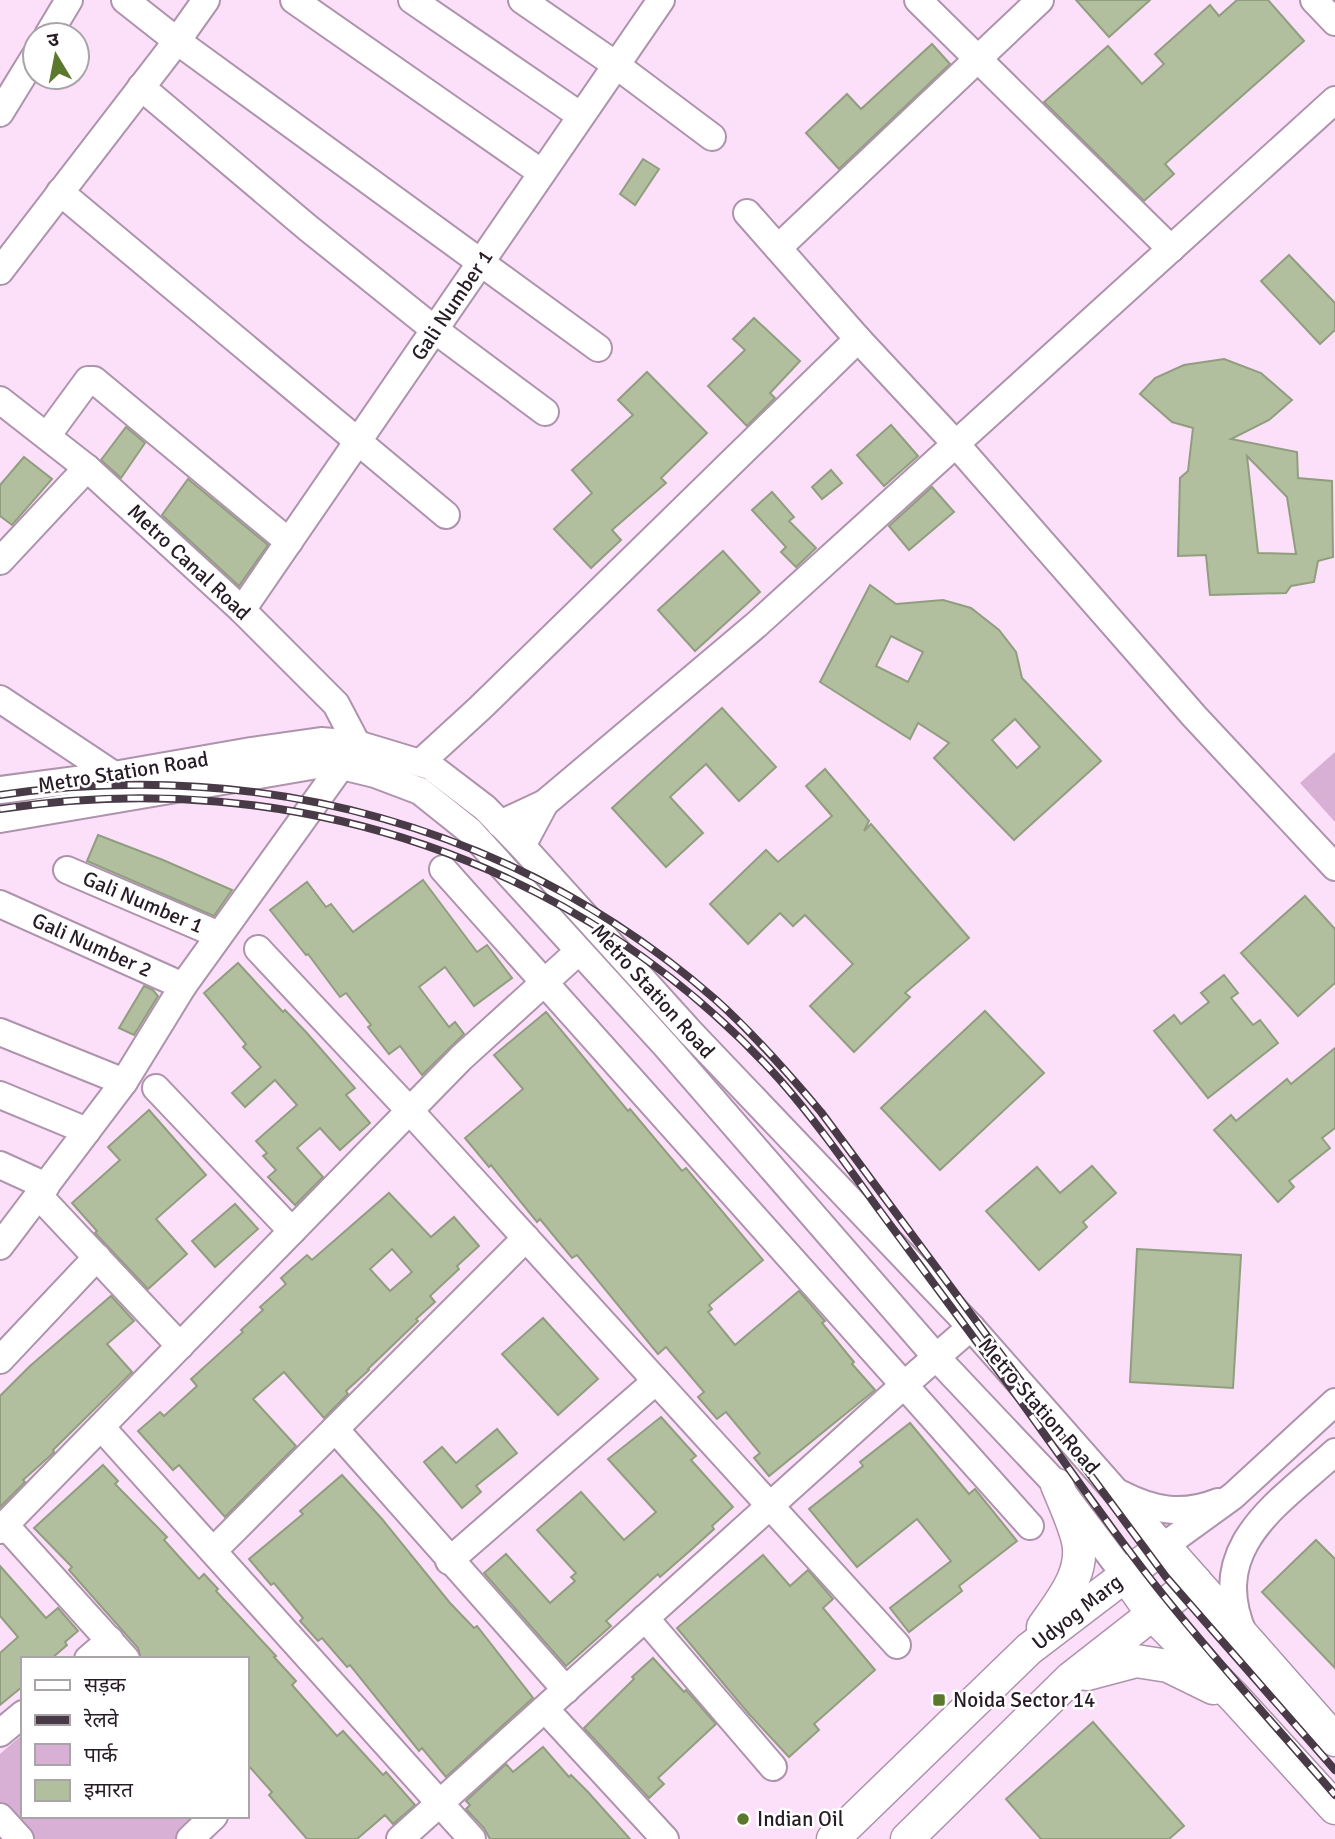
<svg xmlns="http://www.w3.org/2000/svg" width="1335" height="1839" viewBox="0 0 1335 1839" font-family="Signika,'Noto Sans Devanagari',sans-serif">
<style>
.green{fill:#d8afd5}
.building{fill:#b1bf9f;stroke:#909e7f;stroke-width:2;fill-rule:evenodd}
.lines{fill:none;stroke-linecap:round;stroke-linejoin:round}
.minor-casing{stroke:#ae93ac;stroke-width:30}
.major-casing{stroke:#ae93ac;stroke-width:35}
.minor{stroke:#fff;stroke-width:26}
.major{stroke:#fff;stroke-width:32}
.rail-casing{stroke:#483a46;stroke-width:8}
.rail{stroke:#fff;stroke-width:5;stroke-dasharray:16;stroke-linecap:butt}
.poi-dot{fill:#5b782c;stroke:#fff;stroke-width:2.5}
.labels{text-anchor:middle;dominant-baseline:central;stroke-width:5;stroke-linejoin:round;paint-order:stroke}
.street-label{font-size:21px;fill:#271c26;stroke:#fff}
.poi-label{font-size:21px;fill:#271c26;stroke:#fff;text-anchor:start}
</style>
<rect width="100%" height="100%" fill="#fcdff9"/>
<g class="green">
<path d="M 1335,752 L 1335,822 L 1300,783 Z"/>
<path d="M 23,1734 L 23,1816 L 202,1816 L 177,1839 L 33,1839 L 0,1802 L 0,1754 Z"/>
</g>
<g class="building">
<path d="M 1076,0 L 1150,0 L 1109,37 Z"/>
<path d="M 1237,0 L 1268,0 L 1304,41 L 1165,164 L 1174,174 L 1144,201 L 1044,102 L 1108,46 L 1142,84 L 1164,64 L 1155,54 L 1210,5 L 1219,16 Z"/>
<path d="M 932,44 L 950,64 L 839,169 L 806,133 L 847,94 L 861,109 Z"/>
<path d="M 643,159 L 659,169 L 635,205 L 620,194 Z"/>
<path d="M 1289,255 L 1335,303 L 1335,330 L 1320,344 L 1261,281 Z"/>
<path d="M 754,318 L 800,361 L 770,393 L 775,398 L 747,426 L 708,386 L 745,350 L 733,339 Z"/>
<path d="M 1224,359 L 1261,373 L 1292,400 L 1269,420 L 1231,439 L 1297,452 L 1298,478 L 1332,481 L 1333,557 L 1318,561 L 1314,582 L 1291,586 L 1286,593 L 1210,595 L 1206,555 L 1178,556 L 1180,478 L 1188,471 L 1193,428 L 1172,422 L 1140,394 L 1155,378 L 1184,365 ZM 1247,456 L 1287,497 L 1296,554 L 1258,553 Z"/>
<path d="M 647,372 L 707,433 L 661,478 L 666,483 L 612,530 L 621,540 L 591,568 L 554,529 L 592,493 L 572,470 L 633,415 L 618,400 Z"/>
<path d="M 891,425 L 918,456 L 884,486 L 857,455 Z"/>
<path d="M 126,427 L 145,443 L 121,478 L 101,460 Z"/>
<path d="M 24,457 L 52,479 L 12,525 L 0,516 L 0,485 Z"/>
<path d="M 831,470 L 842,483 L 822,499 L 812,487 Z"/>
<path d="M 188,479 L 268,545 L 239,586 L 162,515 Z"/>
<path d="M 932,487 L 954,512 L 909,550 L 889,526 Z"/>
<path d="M 772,492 L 794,517 L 789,521 L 816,548 L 796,567 L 781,552 L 786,547 L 752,510 Z"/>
<path d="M 723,551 L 760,592 L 695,651 L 658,610 Z"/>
<path d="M 870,585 L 896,604 L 943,600 L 971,608 L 999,630 L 1016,652 L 1022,678 L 1101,761 L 1014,840 L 934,758 L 949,743 L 918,723 L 910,739 L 820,682 ZM 891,636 L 923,652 L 908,682 L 876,666 ZM 1015,719 L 1040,747 L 1017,768 L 992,740 Z"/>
<path d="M 722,708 L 776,767 L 739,801 L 706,764 L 670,797 L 703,833 L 666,867 L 612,808 Z"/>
<path d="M 825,769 L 869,821 L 864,831 L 871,824 L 969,938 L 905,993 L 910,997 L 854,1052 L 810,1006 L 853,964 L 805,915 L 793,926 L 780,913 L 748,944 L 710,904 L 766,850 L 778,862 L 832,816 L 806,786 Z"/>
<path d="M 98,835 L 163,860 L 232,890 L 214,916 L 87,861 Z"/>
<path d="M 423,880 L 477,952 L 487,945 L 512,978 L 474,1006 L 445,967 L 419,987 L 449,1027 L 455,1022 L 464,1034 L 422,1075 L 400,1046 L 389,1054 L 368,1027 L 371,1025 L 346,993 L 340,997 L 308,954 L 306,955 L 270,910 L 307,882 L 326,907 L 331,904 L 353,932 Z"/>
<path d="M 1305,896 L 1335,929 L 1335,983 L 1298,1016 L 1241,953 Z"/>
<path d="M 238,963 L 283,1012 L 285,1010 L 306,1032 L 355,1088 L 346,1095 L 370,1123 L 340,1150 L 320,1128 L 297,1148 L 323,1177 L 295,1205 L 268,1177 L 276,1170 L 263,1156 L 267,1153 L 256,1141 L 297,1105 L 275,1080 L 245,1107 L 232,1093 L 261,1067 L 243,1047 L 246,1044 L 204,993 Z"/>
<path d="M 1224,975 L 1238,993 L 1231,998 L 1253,1025 L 1260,1020 L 1278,1043 L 1208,1098 L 1154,1031 L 1174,1015 L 1181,1024 L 1209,1002 L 1201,993 Z"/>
<path d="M 144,986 L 153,990 L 158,996 L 134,1035 L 119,1028 Z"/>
<path d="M 985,1011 L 1044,1073 L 940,1170 L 881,1108 Z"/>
<path d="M 546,1012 L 628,1111 L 630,1109 L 682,1171 L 686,1168 L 763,1260 L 709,1305 L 712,1309 L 708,1312 L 735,1345 L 799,1291 L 825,1321 L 822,1323 L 854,1362 L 852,1364 L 875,1390 L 769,1476 L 754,1458 L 760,1453 L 726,1412 L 717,1419 L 698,1397 L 704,1392 L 666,1347 L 658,1354 L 577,1255 L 572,1258 L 540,1219 L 537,1222 L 491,1165 L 489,1167 L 465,1138 L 523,1089 L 494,1055 Z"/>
<path d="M 1335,1048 L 1335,1128 L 1322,1138 L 1330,1148 L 1289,1181 L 1294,1187 L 1278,1202 L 1214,1130 L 1231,1115 L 1236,1121 L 1287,1079 L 1291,1084 Z"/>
<path d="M 149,1110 L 206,1175 L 156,1219 L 187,1254 L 148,1289 L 95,1233 L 97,1231 L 72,1203 L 120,1160 L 108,1147 Z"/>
<path d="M 1092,1166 L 1116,1193 L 1083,1222 L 1087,1227 L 1039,1270 L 986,1211 L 1037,1167 L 1060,1193 Z"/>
<path d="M 389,1193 L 431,1237 L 454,1217 L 479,1246 L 457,1266 L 459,1269 L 430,1296 L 435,1302 L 416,1319 L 418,1321 L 368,1369 L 369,1370 L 346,1391 L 348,1394 L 324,1418 L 284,1372 L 253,1399 L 296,1446 L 225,1517 L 179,1465 L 173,1470 L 138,1431 L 160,1412 L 164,1416 L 197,1386 L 191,1379 L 243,1332 L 241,1330 L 263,1310 L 260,1307 L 286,1284 L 281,1278 L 307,1255 L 312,1260 ZM 392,1249 L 412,1272 L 390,1291 L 370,1269 Z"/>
<path d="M 235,1204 L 258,1229 L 215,1267 L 192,1241 Z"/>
<path d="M 1137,1249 L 1241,1255 L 1233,1388 L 1130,1382 Z"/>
<path d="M 111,1296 L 134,1321 L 107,1344 L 132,1372 L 53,1450 L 54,1452 L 51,1455 L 23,1480 L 25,1482 L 0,1507 L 0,1396 L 30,1366 Z"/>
<path d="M 543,1318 L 598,1379 L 558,1415 L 502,1354 Z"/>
<path d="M 661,1417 L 696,1456 L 691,1460 L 733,1507 L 712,1526 L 714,1529 L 692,1549 L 660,1577 L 658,1574 L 606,1621 L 611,1626 L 566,1666 L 484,1573 L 506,1554 L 550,1603 L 575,1581 L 571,1577 L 576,1573 L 537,1530 L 581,1492 L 624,1540 L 656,1512 L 608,1459 Z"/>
<path d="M 910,1423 L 969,1494 L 975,1489 L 1017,1541 L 959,1586 L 962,1591 L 909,1632 L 890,1608 L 951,1561 L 917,1519 L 857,1567 L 809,1509 L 863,1466 L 860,1462 Z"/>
<path d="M 497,1429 L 517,1453 L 476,1486 L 481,1492 L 462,1508 L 424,1462 L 442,1447 L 456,1463 Z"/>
<path d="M 103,1465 L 118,1481 L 115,1484 L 167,1537 L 164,1540 L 199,1579 L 204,1574 L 218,1589 L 216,1591 L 276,1656 L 274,1657 L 296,1681 L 292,1685 L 337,1736 L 343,1731 L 383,1775 L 386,1772 L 415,1805 L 393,1824 L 385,1815 L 357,1839 L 307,1839 L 269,1795 L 272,1792 L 247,1764 L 247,1659 L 141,1659 L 138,1648 L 69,1570 L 72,1567 L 34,1528 Z"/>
<path d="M 342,1475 L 382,1519 L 450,1603 L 474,1628 L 477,1626 L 533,1698 L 446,1777 L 422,1748 L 419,1751 L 350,1665 L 347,1667 L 322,1638 L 318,1641 L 300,1621 L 303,1618 L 274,1583 L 271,1585 L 249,1559 L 303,1514 L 300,1511 Z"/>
<path d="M 1316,1540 L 1335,1559 L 1335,1668 L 1262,1592 Z"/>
<path d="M 763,1555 L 790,1586 L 808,1570 L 833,1599 L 823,1608 L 875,1670 L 814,1724 L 819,1730 L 789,1757 L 749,1714 L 677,1628 Z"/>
<path d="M 0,1566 L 46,1618 L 58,1608 L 78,1631 L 65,1642 L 67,1645 L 51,1659 L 23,1659 L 23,1686 L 0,1705 L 0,1653 L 18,1637 L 0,1616 Z"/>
<path d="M 653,1658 L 684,1692 L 686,1690 L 716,1724 L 658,1778 L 664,1784 L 649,1798 L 584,1728 L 634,1679 L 632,1677 Z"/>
<path d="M 1093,1722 L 1184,1826 L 1169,1839 L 1041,1839 L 1006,1799 Z"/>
<path d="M 543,1747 L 569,1777 L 571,1775 L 588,1792 L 630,1839 L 490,1839 L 484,1828 L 466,1809 L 470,1805 L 466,1801 L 506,1764 L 513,1772 Z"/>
</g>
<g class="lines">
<g class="minor-casing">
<g id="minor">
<path d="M 125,0 L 177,41 L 598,348"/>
<path d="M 294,0 L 542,173"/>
<path d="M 412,0 L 581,116"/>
<path d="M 522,0 L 616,65 L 712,137"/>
<path d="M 918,0 L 1171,249"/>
<path d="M 1314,0 L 1335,22"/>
<path d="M 48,35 L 69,0"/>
<path d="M 141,87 L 308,228 L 435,330 L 545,412"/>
<path d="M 0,113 L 35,56"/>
<path d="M 60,192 L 446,515"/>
<path d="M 747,213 L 858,339 L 955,443 L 1194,716 L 1335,867"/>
<path d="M 778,248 L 1040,0"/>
<path d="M 0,271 L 177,41 L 206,0"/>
<path d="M 0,400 L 87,468 L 242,610 L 336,704 L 357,744 L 183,986 L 124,1082 L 0,1246"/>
<path d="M 47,436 L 88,380 L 94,380 L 289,542"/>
<path d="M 0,561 L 87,468"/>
<path d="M 242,610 L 661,0"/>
<path d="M 0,699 L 114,775"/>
<path d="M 420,763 L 480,708 L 858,339"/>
<path d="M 0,790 L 114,775 L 251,751 L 321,741 L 357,744 L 430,766 L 485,808 L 522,846 L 690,1032 L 971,1327 L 1164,1546 L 1233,1496 L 1335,1402"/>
<path d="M 545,803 L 756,625 L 1335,100"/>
<path d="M 0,819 L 323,764 L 342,766 L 375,774 L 420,791 L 470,831 L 666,1046 L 937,1358 L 1057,1485 L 1125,1575"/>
<path d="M 500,824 L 545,803 L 522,846"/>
<path d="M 443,869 L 1030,1526"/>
<path d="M 67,870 L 219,935"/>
<path d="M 0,904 L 183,986"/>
<path d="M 258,949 L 410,1111 L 897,1645"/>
<path d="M 0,1032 L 124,1082"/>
<path d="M 156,1088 L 292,1231"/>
<path d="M 0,1095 L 87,1131"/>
<path d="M 0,1165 L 46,1186"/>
<path d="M 39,1196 L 180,1346"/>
<path d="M 0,1360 L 97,1257"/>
<path d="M 101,1427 L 472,1839"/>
<path d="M 335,1429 L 566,1690"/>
<path d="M 1121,1494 C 1154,1511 1183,1516 1218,1502"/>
<path d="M 5,1525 L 126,1659"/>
<path d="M 0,1530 L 461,1058 L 579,951"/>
<path d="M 213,1551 L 526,1238"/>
<path d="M 449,1561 L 656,1381"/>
<path d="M 645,1618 L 773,1767"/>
<path d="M 1244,1635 C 1205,1547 1278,1504 1335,1452"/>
<path d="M 88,1659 L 110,1640"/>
<path d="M 545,1709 L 665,1839"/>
<path d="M 0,1733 L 23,1714"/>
<path d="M 0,1817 L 20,1839"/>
<path d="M 190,1839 L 214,1816"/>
<path d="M 400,1839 L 904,1385 L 971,1327"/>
</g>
</g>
<g class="major-casing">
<g id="major">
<path d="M 1125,1575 L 1154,1616 L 1234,1697 L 1335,1808"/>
<path d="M 1043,1627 C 1061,1601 1087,1571 1077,1537 C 1072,1519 1064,1502 1057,1485"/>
<path d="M 1087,1674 L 1136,1661 L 1168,1666 L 1213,1688"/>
<path d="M 833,1839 L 1029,1649 L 1164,1546 L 1335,1740"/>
<path d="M 907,1839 L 1071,1678 L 1195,1581"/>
</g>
</g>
<use href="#minor" class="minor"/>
<use href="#major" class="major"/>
<g class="rail-casing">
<g id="rail">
<path d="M 0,795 C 260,757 517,826 716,1000 C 754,1034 788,1073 821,1112 L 1166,1577 L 1335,1770"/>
<path d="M 0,809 C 291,764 582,860 780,1080 C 815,1120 846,1164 877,1207 C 926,1274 976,1340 1025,1407 C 1068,1467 1110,1528 1156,1586 C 1213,1658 1276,1726 1335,1795"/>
</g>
</g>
<use href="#rail" class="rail"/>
</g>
<g class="poi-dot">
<rect x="932" y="1693" width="14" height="14" rx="3.5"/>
<circle cx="743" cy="1819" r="7"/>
</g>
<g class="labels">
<g class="street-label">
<text transform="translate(452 305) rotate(-56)">Gali Number 1</text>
<text transform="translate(189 562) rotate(43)">Metro Canal Road</text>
<text transform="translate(123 772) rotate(-9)">Metro Station Road</text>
<text transform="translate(143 902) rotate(23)">Gali Number 1</text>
<text transform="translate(92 945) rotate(24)">Gali Number 2</text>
<text transform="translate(653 991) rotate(48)">Metro Station Road</text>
<text transform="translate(1039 1406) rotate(49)">Metro Station Road</text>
<text transform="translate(1077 1612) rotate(-38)">Udyog Marg</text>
</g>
<g class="poi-label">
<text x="953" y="1700">Noida Sector 14</text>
<text x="757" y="1819">Indian Oil</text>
</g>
</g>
<rect x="21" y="1657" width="228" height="161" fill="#ffffff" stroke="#a9a4a8" stroke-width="2"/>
<rect x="35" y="1680" width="35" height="10" fill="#ffffff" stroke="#a9a4a8" stroke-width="2"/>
<text x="84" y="1692" font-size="21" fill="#271c26">सड़क</text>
<rect x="35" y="1715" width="35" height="10" fill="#483a46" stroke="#a9a4a8" stroke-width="2"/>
<text x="84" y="1727" font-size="21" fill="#271c26">रेलवे</text>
<rect x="35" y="1744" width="35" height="21" fill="#d8afd5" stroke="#a9a4a8" stroke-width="2"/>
<text x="84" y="1762" font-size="21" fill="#271c26">पार्क</text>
<rect x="35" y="1780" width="35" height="21" fill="#b1bf9f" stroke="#a9a4a8" stroke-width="2"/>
<text x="84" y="1797" font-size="21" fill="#271c26">इमारत</text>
<g transform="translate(56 56) rotate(350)"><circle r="33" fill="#ffffff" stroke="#a9a4a8" stroke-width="2"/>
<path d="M0-5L12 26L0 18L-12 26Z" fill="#5b782c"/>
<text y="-10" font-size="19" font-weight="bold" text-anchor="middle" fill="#271c26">उ</text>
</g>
</svg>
